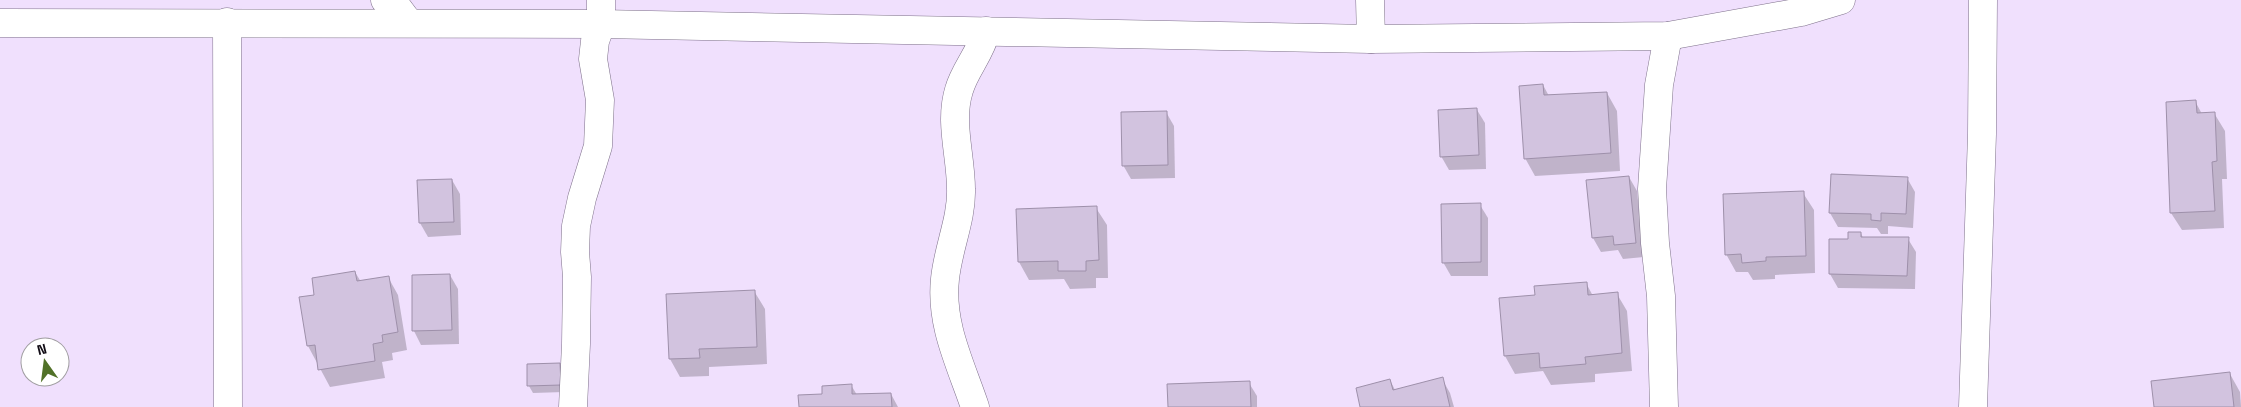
<svg xmlns="http://www.w3.org/2000/svg" width="2241" height="407" viewBox="0 0 2241 407" font-family="'Space Grotesk',sans-serif">
<style>
.shadow{fill:#0003}
.building{fill:#d2c3df;stroke:#9e90aa}
.lines{fill:none;stroke-linecap:round;stroke-linejoin:round}
.minor-casing{stroke:#7e718a;stroke-width:29}
.minor{stroke:#fff;stroke-width:28}
</style>
<rect width="100%" height="100%" fill="#f0e0fd"/>
<g class="shadow">
<path d="M 1543,85 L 1549,96 L 1607,93 L 1617,111 L 1620,171 L 1535,176 L 1525,158 Z"/>
<path d="M 2195,101 L 2202,114 L 2214,113 L 2225,131 L 2227,179 L 2222,179 L 2224,228 L 2182,230 L 2171,213 Z"/>
<path d="M 1477,110 L 1485,123 L 1486,169 L 1449,170 L 1441,156 Z"/>
<path d="M 1166,112 L 1174,126 L 1175,178 L 1131,179 L 1123,165 Z"/>
<path d="M 1629,177 L 1637,191 L 1644,257 L 1623,259 L 1618,250 L 1601,252 L 1593,238 Z"/>
<path d="M 1907,178 L 1915,192 L 1913,228 L 1888,226 L 1888,234 L 1881,234 L 1877,228 L 1838,227 L 1830,213 Z"/>
<path d="M 452,180 L 460,194 L 461,235 L 428,237 L 420,223 L 418,181 Z"/>
<path d="M 1803,193 L 1814,210 L 1815,273 L 1775,275 L 1775,279 L 1753,280 L 1748,272 L 1736,272 L 1726,254 Z"/>
<path d="M 1480,205 L 1488,218 L 1488,276 L 1451,276 L 1443,262 Z"/>
<path d="M 1096,208 L 1107,225 L 1108,278 L 1096,278 L 1096,288 L 1070,289 L 1064,279 L 1029,280 L 1019,262 Z"/>
<path d="M 1861,233 L 1863,238 L 1908,239 L 1916,252 L 1915,289 L 1838,288 L 1830,274 L 1849,241 Z"/>
<path d="M 355,272 L 361,282 L 388,277 L 398,295 L 407,350 L 392,353 L 393,360 L 382,362 L 385,378 L 330,387 L 308,346 L 316,296 Z"/>
<path d="M 450,275 L 458,289 L 459,344 L 421,345 L 414,331 Z"/>
<path d="M 1586,283 L 1593,296 L 1617,294 L 1627,311 L 1632,371 L 1595,374 L 1595,382 L 1551,385 L 1543,371 L 1515,374 L 1505,356 L 1536,296 Z"/>
<path d="M 754,291 L 765,309 L 767,364 L 709,367 L 709,376 L 680,377 L 670,359 L 668,295 Z"/>
<path d="M 559,364 L 564,372 L 564,392 L 533,393 L 529,386 Z"/>
<path d="M 2230,374 L 2240,392 L 2241,407 L 2155,407 Z"/>
<path d="M 1442,379 L 1450,393 L 1454,407 L 1361,407 L 1390,380 L 1395,390 Z"/>
<path d="M 1249,383 L 1257,396 L 1257,407 L 1169,407 Z"/>
<path d="M 851,385 L 857,395 L 891,394 L 898,407 L 800,407 Z"/>
</g>
<g class="building">
<path d="M 1543,84 L 1544,95 L 1607,92 L 1611,153 L 1524,159 L 1519,86 Z"/>
<path d="M 2196,100 L 2197,113 L 2215,112 L 2217,161 L 2212,162 L 2215,211 L 2170,213 L 2166,102 Z"/>
<path d="M 1477,108 L 1479,155 L 1440,157 L 1438,110 Z"/>
<path d="M 1167,111 L 1168,165 L 1122,166 L 1121,112 Z"/>
<path d="M 1831,174 L 1908,177 L 1906,214 L 1881,213 L 1881,221 L 1871,220 L 1871,214 L 1829,213 Z"/>
<path d="M 1629,176 L 1636,243 L 1614,245 L 1613,236 L 1592,238 L 1586,180 Z"/>
<path d="M 452,179 L 454,222 L 419,223 L 417,180 Z"/>
<path d="M 1804,191 L 1806,256 L 1766,257 L 1766,261 L 1742,263 L 1741,254 L 1725,255 L 1723,194 Z"/>
<path d="M 1481,203 L 1481,262 L 1442,263 L 1441,204 Z"/>
<path d="M 1097,206 L 1099,260 L 1086,261 L 1086,271 L 1058,271 L 1058,261 L 1018,262 L 1016,209 Z"/>
<path d="M 1848,232 L 1861,232 L 1861,237 L 1909,237 L 1907,276 L 1829,274 L 1829,239 L 1848,239 Z"/>
<path d="M 355,271 L 357,281 L 389,276 L 398,332 L 382,335 L 383,342 L 373,344 L 375,361 L 318,370 L 315,345 L 307,346 L 299,297 L 314,295 L 312,278 Z"/>
<path d="M 450,274 L 452,330 L 412,331 L 412,275 Z"/>
<path d="M 1587,282 L 1588,295 L 1618,292 L 1622,353 L 1585,357 L 1586,364 L 1540,368 L 1539,353 L 1504,356 L 1499,298 L 1535,295 L 1534,286 Z"/>
<path d="M 755,290 L 757,347 L 699,349 L 700,358 L 669,359 L 666,294 Z"/>
<path d="M 560,363 L 561,385 L 527,386 L 527,364 Z"/>
<path d="M 2230,372 L 2234,407 L 2154,407 L 2151,381 Z"/>
<path d="M 1443,377 L 1450,407 L 1360,407 L 1356,388 L 1390,379 L 1393,390 Z"/>
<path d="M 1250,381 L 1251,407 L 1168,407 L 1167,384 Z"/>
<path d="M 852,384 L 852,394 L 891,393 L 892,407 L 799,407 L 798,395 L 822,394 L 822,386 Z"/>
</g>
<g class="lines">
<g class="minor-casing">
<g id="minor">
<path d="M 385,0 L 397,7 L 409,23"/>
<path d="M 1370,0 L 1371,39"/>
<path d="M 227,22 L 228,407"/>
<path d="M 0,23 L 601,24 L 1371,39 L 1668,36 L 1801,12 L 1841,0"/>
<path d="M 573,407 L 576,344 L 577,277 L 575,252 L 576,226 L 582,198 L 598,146 L 600,100 L 593,59 L 595,41 L 601,24 L 601,0"/>
<path d="M 975,407 C 961,365 940,325 945,279 C 948,248 962,219 961,189 C 961,156 949,122 959,90 C 965,69 981,53 986,31"/>
<path d="M 1664,407 L 1661,296 L 1655,243 L 1652,189 L 1659,85 L 1668,36"/>
<path d="M 1973,407 L 1982,134 L 1983,0"/>
</g>
</g>
<use href="#minor" class="minor"/>
</g>
<g transform="translate(45 362) rotate(346)"><circle r="24" fill="#ffffff" stroke="#a09ea1"/>
<path d="M0-4L9 19L0 12L-9 19Z" fill="#517128"/>
<text y="-8" font-size="14" font-weight="bold" text-anchor="middle" fill="#110c15">N</text>
</g>
</svg>
